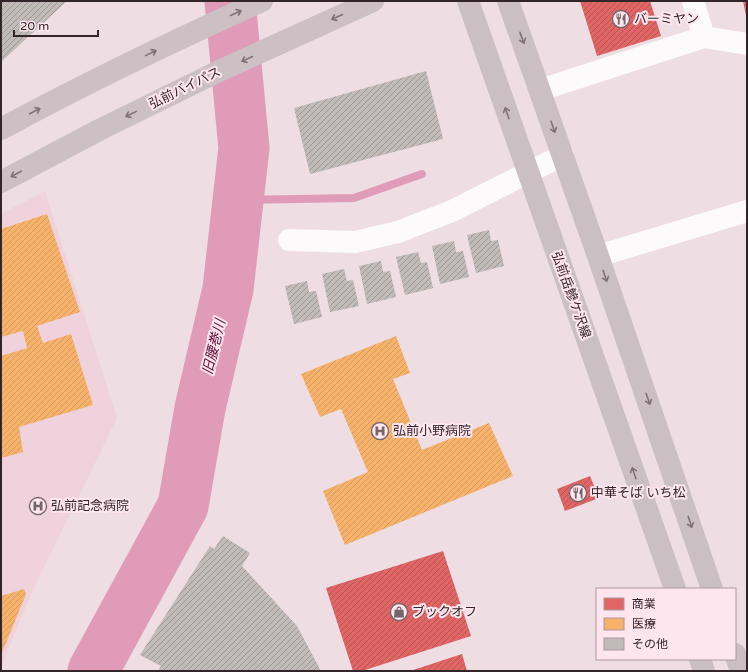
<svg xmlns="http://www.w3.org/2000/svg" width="748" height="672" viewBox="0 0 748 672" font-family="'Varela Round','Noto Sans JP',sans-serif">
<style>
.built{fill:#f0d2dd}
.shops{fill:url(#shops-hatch)}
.health{fill:url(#health-hatch)}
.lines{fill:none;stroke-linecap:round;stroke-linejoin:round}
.stream{stroke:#df9bb8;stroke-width:8}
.river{stroke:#df9bb8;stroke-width:51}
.building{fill:url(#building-hatch)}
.minor{stroke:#fcfafb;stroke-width:22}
.major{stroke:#cac0c4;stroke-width:22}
.highway{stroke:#ccc0c4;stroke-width:22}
.oneway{stroke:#7e7276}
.labels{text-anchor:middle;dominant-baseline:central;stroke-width:4;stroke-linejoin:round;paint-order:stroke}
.poi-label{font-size:13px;fill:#312529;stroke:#ffe5ee;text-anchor:start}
.street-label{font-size:13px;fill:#312529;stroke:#ffe5ee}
.water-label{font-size:14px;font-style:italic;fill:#5d0d38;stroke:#ffe5ee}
</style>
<defs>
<pattern id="shops-hatch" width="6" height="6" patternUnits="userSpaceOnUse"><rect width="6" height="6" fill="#e06666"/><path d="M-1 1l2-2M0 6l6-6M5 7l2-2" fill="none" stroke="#b65454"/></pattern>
<pattern id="health-hatch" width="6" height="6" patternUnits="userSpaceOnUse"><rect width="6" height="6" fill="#f6b26b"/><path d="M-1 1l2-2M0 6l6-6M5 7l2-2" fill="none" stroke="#d3995d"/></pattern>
<pattern id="building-hatch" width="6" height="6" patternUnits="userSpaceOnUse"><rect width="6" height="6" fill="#c0bab8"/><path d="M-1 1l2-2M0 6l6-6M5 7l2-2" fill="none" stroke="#9d9796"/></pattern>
</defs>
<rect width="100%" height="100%" fill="#eedde3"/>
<path class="built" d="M 45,191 L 117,418 L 31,594 L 1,668 L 1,214 Z"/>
<g class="shops">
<path d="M 580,1 L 650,1 L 661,36 L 597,56 Z"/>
<path d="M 743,1 L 747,1 L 747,16 L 746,16 Z"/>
<path d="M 590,476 L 599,498 L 565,511 L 557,489 Z"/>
<path d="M 443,551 L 471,636 L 362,671 L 353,671 L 326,588 Z"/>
<path d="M 462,654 L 467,671 L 410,671 Z"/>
</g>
<g class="health">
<path d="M 47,214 L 80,312 L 37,326 L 43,343 L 71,334 L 93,405 L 19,427 L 23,452 L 1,458 L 1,356 L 27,348 L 23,331 L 1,337 L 1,229 Z"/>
<path d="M 396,336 L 410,373 L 393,379 L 422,450 L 489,423 L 513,476 L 345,545 L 323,491 L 368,472 L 341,409 L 320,417 L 301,374 Z"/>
<path d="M 24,589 L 26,594 L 1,655 L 1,596 Z"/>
</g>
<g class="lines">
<path class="stream" d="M 239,200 L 354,198 L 422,174"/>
<path class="river" d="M 93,671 L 183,506 L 200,408 L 228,289 L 244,148 L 230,1"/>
</g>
<g class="building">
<path d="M 1,1 L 67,1 L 1,62 Z"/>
<path d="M 426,71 L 443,139 L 310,174 L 294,108 Z"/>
<path d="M 489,230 L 491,241 L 498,240 L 504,266 L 476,273 L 467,235 Z"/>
<path d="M 454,241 L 456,252 L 463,251 L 469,277 L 440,284 L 432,246 Z"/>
<path d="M 418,252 L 421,263 L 427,262 L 433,288 L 405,295 L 396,257 Z"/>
<path d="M 381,261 L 383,272 L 390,271 L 396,297 L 367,304 L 359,266 Z"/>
<path d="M 344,269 L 347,281 L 353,280 L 359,306 L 330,312 L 322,274 Z"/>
<path d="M 307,281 L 309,292 L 316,291 L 322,317 L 294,324 L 285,286 Z"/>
<path d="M 223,536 L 250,553 L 242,566 L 297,626 L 321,671 L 158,671 L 161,666 L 140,655 L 210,546 L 214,549 Z"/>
</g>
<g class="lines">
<g class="minor">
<path d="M 693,1 L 704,37 L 747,44"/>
<path d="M 540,90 L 704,37"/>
<path d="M 289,240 L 355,242 L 398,232 L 452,211 L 563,155"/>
<path d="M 598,256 L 747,211"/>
</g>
<g class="major">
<path d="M 468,1 L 675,589"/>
<path d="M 508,1 L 598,256 L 712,589"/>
<path d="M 735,654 L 741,671"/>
<path d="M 700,659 L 704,671"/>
</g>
<g class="highway">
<path d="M 1,129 C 86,83 173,41 262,1"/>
<path d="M 1,182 L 99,130 L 217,72 L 373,1"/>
</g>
</g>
<defs><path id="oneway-shaft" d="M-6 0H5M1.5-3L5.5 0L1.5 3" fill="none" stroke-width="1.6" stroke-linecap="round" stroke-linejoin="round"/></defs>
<g class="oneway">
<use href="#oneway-shaft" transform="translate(236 13) rotate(-24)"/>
<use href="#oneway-shaft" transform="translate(337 17) rotate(156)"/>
<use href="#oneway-shaft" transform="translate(522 38) rotate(70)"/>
<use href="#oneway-shaft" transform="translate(151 53) rotate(-26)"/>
<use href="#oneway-shaft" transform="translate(247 59) rotate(155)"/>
<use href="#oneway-shaft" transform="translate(35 111) rotate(-28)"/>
<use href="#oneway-shaft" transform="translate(507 113) rotate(-109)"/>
<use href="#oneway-shaft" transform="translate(131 114) rotate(154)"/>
<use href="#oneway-shaft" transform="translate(553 127) rotate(71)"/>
<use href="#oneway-shaft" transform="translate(16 174) rotate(152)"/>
<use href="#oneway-shaft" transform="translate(605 276) rotate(71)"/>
<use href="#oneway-shaft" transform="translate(648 399) rotate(71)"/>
<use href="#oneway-shaft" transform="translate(634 473) rotate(-109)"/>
<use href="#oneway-shaft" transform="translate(690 522) rotate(72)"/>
</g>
<defs>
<g id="restaurant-ring" transform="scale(0.9)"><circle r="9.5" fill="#ffe5ee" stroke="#73656a" stroke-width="1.5"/><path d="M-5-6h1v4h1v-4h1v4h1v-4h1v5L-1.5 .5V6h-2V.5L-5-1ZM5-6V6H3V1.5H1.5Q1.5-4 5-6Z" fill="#73656a"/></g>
<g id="hospital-ring" transform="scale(0.9)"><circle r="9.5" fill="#ffe5ee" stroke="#73656a" stroke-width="1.5"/><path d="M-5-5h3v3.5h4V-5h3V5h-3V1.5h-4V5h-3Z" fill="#73656a"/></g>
<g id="shop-ring" transform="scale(0.9)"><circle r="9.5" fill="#ffe5ee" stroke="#73656a" stroke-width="1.5"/><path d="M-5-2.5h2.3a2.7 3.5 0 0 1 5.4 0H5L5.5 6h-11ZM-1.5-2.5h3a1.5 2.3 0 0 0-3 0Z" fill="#73656a"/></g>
</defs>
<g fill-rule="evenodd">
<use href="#restaurant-ring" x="621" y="19"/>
<use href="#hospital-ring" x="380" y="431"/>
<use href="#restaurant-ring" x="578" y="493"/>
<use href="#hospital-ring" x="38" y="506"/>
<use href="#shop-ring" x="399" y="612"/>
</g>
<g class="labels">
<g class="poi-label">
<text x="634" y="19">バーミヤン</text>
<text x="393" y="431">弘前小野病院</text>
<text x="591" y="493">中華そば いち松</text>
<text x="51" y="506">弘前記念病院</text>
<text x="412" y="612">ブックオフ</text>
</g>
<g class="street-label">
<text transform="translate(185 88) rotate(-26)">弘前バイパス</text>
<text transform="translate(571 295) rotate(70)">弘前岳鰺ケ沢線</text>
</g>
<g class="water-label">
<text transform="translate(214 347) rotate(-76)">旧腰巻川</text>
</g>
</g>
<rect width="748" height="672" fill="none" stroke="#312529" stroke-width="4"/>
<rect x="596" y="588" width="140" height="72" fill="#ffe5ee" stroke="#ad989f"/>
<rect x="604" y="598" width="20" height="12" fill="#e06666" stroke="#ad989f"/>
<text x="632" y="608" font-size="12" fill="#312529">商業</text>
<rect x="604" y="618" width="20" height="12" fill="#f6b26b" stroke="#ad989f"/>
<text x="632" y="628" font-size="12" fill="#312529">医療</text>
<rect x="604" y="638" width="20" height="12" fill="#c0bab8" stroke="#ad989f"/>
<text x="632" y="648" font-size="12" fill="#312529">その他</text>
<path d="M14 30v6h84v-6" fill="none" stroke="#312529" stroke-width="2"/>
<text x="20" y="30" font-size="12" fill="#312529" stroke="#ffe5ee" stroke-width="3" paint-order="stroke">20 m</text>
</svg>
